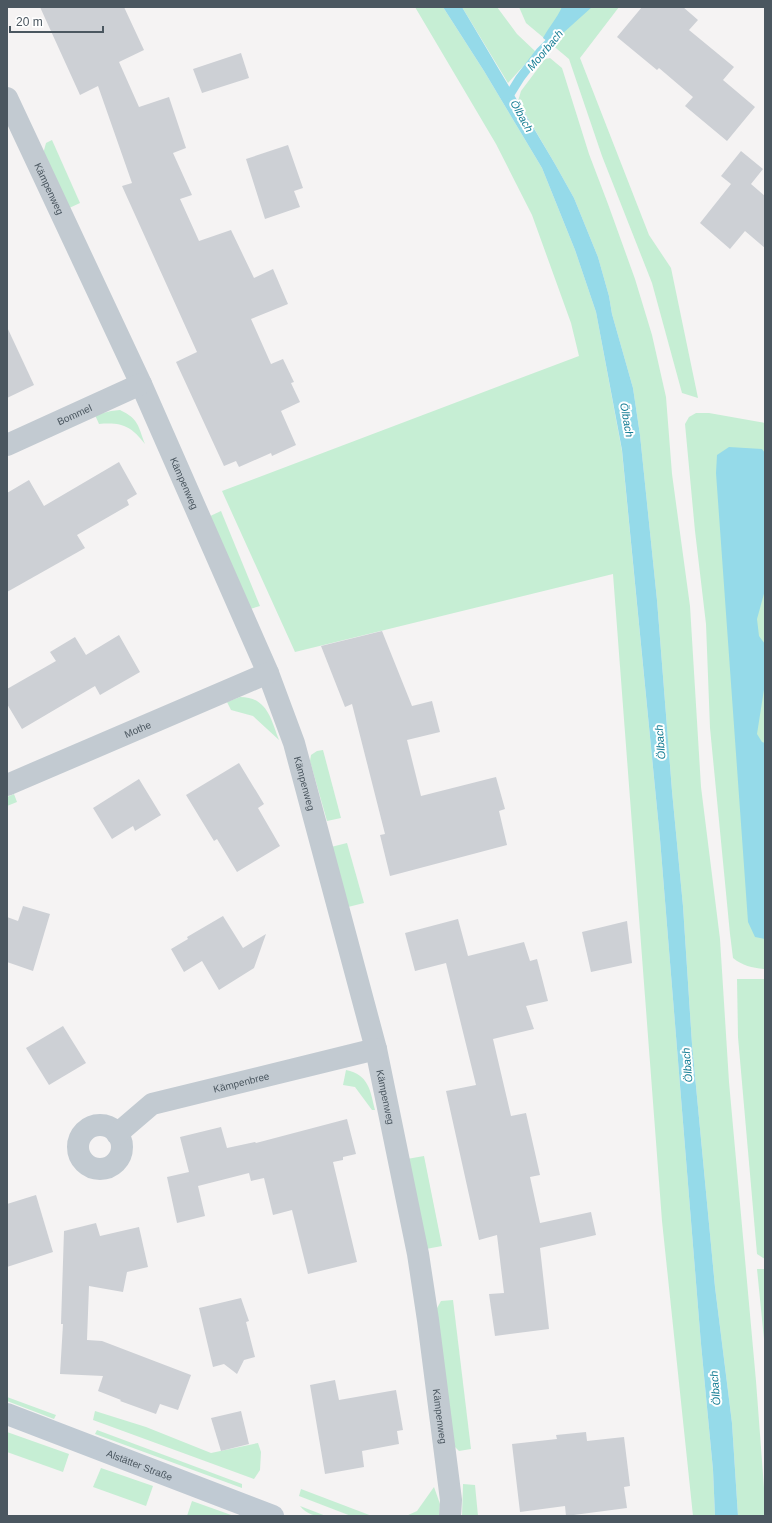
<svg xmlns="http://www.w3.org/2000/svg" width="772" height="1523" viewBox="0 0 772 1523" font-family="Helvetica,sans-serif">
<style>
.green{fill:#c6eed4}
.water{fill:#95dae9}
.lines{fill:none;stroke-linecap:round;stroke-linejoin:round}
.stream{stroke:#95dae9;stroke-width:9}
.building{fill:#cdd0d5}
.street{stroke:#c2cad1;stroke-width:22}
.secondary{stroke:#c0cad3;stroke-width:22}
.labels{text-anchor:middle;dominant-baseline:central;stroke-width:4;stroke-linejoin:round;paint-order:stroke}
.street-label{font-size:10px;fill:#4b5760;stroke:#fff}
.water-label{font-size:11px;font-style:italic;fill:#147c93;stroke:#fff}
</style>
<rect width="100%" height="100%" fill="#f5f3f3"/>
<g class="green">
<path d="M 415,7 L 443,7 L 484,71 L 542,168 L 575,250 L 596,312 L 622,451 L 660,839 L 701,1344 L 713,1470 L 715,1516 L 693,1516 L 662,1221 L 613,574 L 295,652 L 222,491 L 579,356 L 571,323 L 532,215 L 496,144 Z"/>
<path d="M 462,7 L 497,7 L 517,34 L 536,52 L 508,83 Z"/>
<path d="M 519,7 L 619,7 L 580,58 L 649,235 L 671,268 L 698,398 L 682,393 L 652,283 L 602,156 L 569,59 L 526,23 Z"/>
<path d="M 550,58 L 562,68 L 589,154 L 608,204 L 635,279 L 652,335 L 666,397 L 672,474 L 690,606 L 701,787 L 720,939 L 729,1082 L 756,1381 L 764,1488 L 764,1516 L 738,1516 L 732,1423 L 715,1287 L 692,1044 L 683,906 L 672,791 L 657,600 L 640,435 L 633,388 L 612,314 L 609,296 L 598,257 L 574,198 L 555,164 L 518,101 L 521,91 L 545,59 Z"/>
<path d="M 52,140 L 80,203 L 67,209 L 43,154 L 46,143 Z"/>
<path d="M 120,410 C 139,419 138,426 145,444 C 131,426 122,422 99,424 L 95,415 L 111,411 Z"/>
<path d="M 696,413 L 709,413 L 765,423 L 765,969 C 752,968 743,966 733,958 L 730,934 L 710,728 L 706,624 L 695,531 L 685,424 L 689,417 Z"/>
<path d="M 221,511 L 260,606 L 247,610 L 206,518 Z"/>
<path d="M 240,697 C 267,697 271,719 279,740 L 253,716 L 231,710 L 227,702 Z"/>
<path d="M 323,750 L 341,818 L 327,821 L 310,761 L 311,755 L 317,751 Z"/>
<path d="M 14,794 L 17,802 L 7,806 L 7,797 Z"/>
<path d="M 347,843 L 364,903 L 348,907 L 331,847 Z"/>
<path d="M 737,979 L 765,979 L 765,1259 L 757,1254 L 738,1037 Z"/>
<path d="M 346,1070 C 369,1075 370,1090 375,1110 L 372,1110 L 355,1087 L 343,1085 Z"/>
<path d="M 424,1156 L 442,1246 L 426,1249 L 407,1159 Z"/>
<path d="M 757,1269 L 765,1269 L 765,1349 Z"/>
<path d="M 453,1300 L 471,1449 L 459,1451 L 454,1446 L 436,1310 L 441,1301 Z"/>
<path d="M 7,1397 L 56,1415 L 54,1419 L 7,1401 Z"/>
<path d="M 95,1411 L 146,1427 L 211,1453 L 258,1443 L 261,1452 L 260,1470 L 254,1479 L 93,1420 Z"/>
<path d="M 97,1430 L 242,1484 L 242,1488 L 95,1434 Z"/>
<path d="M 7,1432 L 69,1454 L 63,1472 L 7,1452 Z"/>
<path d="M 101,1468 L 153,1486 L 146,1506 L 93,1487 Z"/>
<path d="M 463,1484 L 475,1485 L 478,1516 L 462,1516 Z"/>
<path d="M 434,1487 L 440,1504 L 439,1516 L 406,1516 L 417,1511 Z"/>
<path d="M 301,1489 L 372,1516 L 351,1516 L 299,1496 Z"/>
<path d="M 192,1501 L 234,1516 L 187,1516 Z"/>
<path d="M 300,1506 L 326,1516 C 315,1516 307,1515 300,1506 Z"/>
</g>
<g class="water">
<path d="M 443,7 L 462,7 L 555,164 L 574,198 L 598,257 L 609,296 L 612,314 L 633,388 L 640,435 L 657,600 L 672,791 L 683,906 L 692,1044 L 715,1287 L 732,1423 L 738,1516 L 715,1516 L 713,1470 L 701,1344 L 660,839 L 622,450 L 596,312 L 575,250 L 542,168 L 484,71 Z"/>
<path d="M 562,7 L 592,7 L 562,34 L 555,47 L 543,38 C 549,27 557,18 562,7 Z"/>
<path d="M 729,447 L 762,449 L 765,453 L 765,590 L 757,619 L 759,636 L 765,644 L 765,683 L 757,734 L 762,742 L 765,743 L 765,939 L 755,937 L 748,922 L 716,473 L 717,455 Z"/>
</g>
<g class="lines">
<path class="stream" d="M 510,94 L 520,78 L 540,52 L 557,35"/>
</g>
<g class="building">
<path d="M 40,7 L 124,7 L 144,50 L 119,62 L 139,107 L 169,97 L 186,148 L 173,153 L 192,195 L 180,199 L 199,241 L 231,230 L 254,278 L 273,269 L 288,304 L 251,319 L 271,364 L 283,359 L 294,382 L 291,383 L 300,402 L 281,411 L 296,445 L 272,456 L 271,453 L 239,467 L 236,461 L 224,466 L 176,362 L 197,352 L 122,186 L 132,183 L 98,86 L 80,95 Z"/>
<path d="M 642,7 L 683,7 L 698,20 L 689,30 L 734,67 L 723,80 L 755,107 L 727,141 L 685,106 L 693,97 L 659,68 L 657,70 L 617,37 Z"/>
<path d="M 241,53 L 249,78 L 202,93 L 193,69 Z"/>
<path d="M 288,145 L 303,188 L 294,191 L 300,207 L 265,219 L 246,159 Z"/>
<path d="M 741,151 L 763,169 L 751,184 L 765,196 L 765,248 L 745,231 L 730,249 L 700,223 L 731,184 L 721,176 Z"/>
<path d="M 7,327 L 34,385 L 7,398 Z"/>
<path d="M 119,462 L 137,494 L 127,500 L 129,505 L 77,535 L 85,548 L 7,592 L 7,493 L 29,480 L 44,506 Z"/>
<path d="M 382,631 L 412,706 L 432,701 L 440,732 L 407,740 L 421,796 L 496,777 L 505,809 L 499,811 L 507,845 L 390,876 L 380,835 L 385,834 L 352,704 L 345,707 L 321,646 Z"/>
<path d="M 119,635 L 140,672 L 100,695 L 95,686 L 22,729 L 7,704 L 7,689 L 56,661 L 50,652 L 75,637 L 86,655 Z"/>
<path d="M 239,763 L 264,804 L 258,808 L 280,846 L 237,872 L 217,839 L 214,841 L 186,795 Z"/>
<path d="M 139,779 L 161,815 L 135,831 L 133,826 L 112,839 L 93,808 Z"/>
<path d="M 23,906 L 50,914 L 33,971 L 7,962 L 7,917 L 18,921 Z"/>
<path d="M 223,916 L 243,948 L 266,934 L 254,968 L 219,990 L 202,961 L 184,972 L 171,949 L 188,939 L 187,937 Z"/>
<path d="M 458,919 L 468,956 L 524,942 L 530,961 L 537,959 L 548,1001 L 526,1006 L 534,1029 L 493,1039 L 511,1116 L 526,1113 L 540,1175 L 530,1177 L 540,1223 L 591,1212 L 596,1235 L 540,1248 L 549,1329 L 495,1336 L 489,1294 L 504,1293 L 497,1235 L 479,1240 L 446,1091 L 476,1085 L 446,963 L 415,971 L 405,933 Z"/>
<path d="M 627,921 L 632,963 L 591,972 L 582,932 Z"/>
<path d="M 63,1026 L 86,1063 L 49,1085 L 26,1048 Z"/>
<path d="M 347,1119 L 356,1154 L 343,1157 L 343,1160 L 333,1162 L 357,1262 L 308,1274 L 292,1210 L 273,1215 L 264,1178 L 251,1181 L 249,1173 L 198,1186 L 205,1216 L 177,1223 L 167,1177 L 189,1172 L 180,1137 L 221,1127 L 227,1148 L 255,1142 L 256,1143 Z"/>
<path d="M 36,1195 L 53,1252 L 7,1267 L 7,1204 Z"/>
<path d="M 96,1223 L 100,1236 L 139,1227 L 148,1267 L 127,1272 L 123,1292 L 89,1286 L 87,1340 L 102,1341 L 191,1375 L 178,1410 L 160,1404 L 156,1414 L 120,1401 L 121,1400 L 98,1391 L 103,1376 L 60,1374 L 63,1324 L 61,1324 L 64,1231 Z"/>
<path d="M 241,1298 L 249,1321 L 246,1322 L 255,1357 L 244,1360 L 237,1374 L 224,1364 L 213,1367 L 199,1308 Z"/>
<path d="M 335,1380 L 339,1400 L 396,1390 L 403,1430 L 397,1431 L 399,1444 L 362,1451 L 364,1467 L 325,1474 L 310,1385 Z"/>
<path d="M 241,1411 L 249,1444 L 221,1451 L 211,1418 Z"/>
<path d="M 586,1432 L 587,1441 L 624,1437 L 630,1486 L 624,1487 L 627,1508 L 566,1516 L 565,1506 L 520,1512 L 512,1444 L 557,1439 L 556,1435 Z"/>
</g>
<g class="lines">
<g class="street">
<path id="s1" d="M 7,98 L 141,384 L 268,673 L 294,743 L 376,1049 L 418,1254 L 428,1320 L 451,1500 L 450,1516"/>
<path id="s2" d="M 7,445 L 141,384"/>
<path id="s3" d="M 7,785 L 268,673"/>
<circle cx="100" cy="1147" r="22"/>
<path id="s4" d="M 117,1134 L 152,1104 L 376,1049"/>
</g>
<path class="secondary" id="s5" d="M 7,1414 L 273,1516"/>
</g>
<g class="labels">
<g class="street-label">
<text stroke="none"><textPath href="#s1" startOffset="100">Kämpenweg</textPath></text>
<text stroke="none"><textPath href="#s2" startOffset="74">Bommel</textPath></text>
<text stroke="none"><textPath href="#s1" startOffset="424">Kämpenweg</textPath></text>
<text stroke="none"><textPath href="#s3" startOffset="142">Mothe</textPath></text>
<text stroke="none"><textPath href="#s1" startOffset="748">Kämpenweg</textPath></text>
<text stroke="none"><textPath href="#s4" startOffset="138">Kämpenbree</textPath></text>
<text stroke="none"><textPath href="#s1" startOffset="1072">Kämpenweg</textPath></text>
<text stroke="none"><textPath href="#s1" startOffset="1396">Kämpenweg</textPath></text>
<text stroke="none"><textPath href="#s5" startOffset="142">Alstätter Straße</textPath></text>
</g>
<g class="water-label">
<text transform="translate(545 50) rotate(-50)">Moorbach</text>
<text transform="translate(522 116) rotate(61)">Ölbach</text>
<text transform="translate(627 420) rotate(80)">Ölbach</text>
<text transform="translate(660 742) rotate(-95)">Ölbach</text>
<text transform="translate(687 1065) rotate(-95)">Ölbach</text>
<text transform="translate(715 1388) rotate(-95)">Ölbach</text>
</g>
</g>
<rect width="772" height="1523" fill="none" stroke="#4b5760" stroke-width="16"/>
<path d="M10 26v6h93v-6" fill="none" stroke="#4b5760" stroke-width="2"/>
<text x="16" y="26" font-size="12" fill="#4b5760" stroke="#ffffff" stroke-width="3" paint-order="stroke">20 m</text>
</svg>
